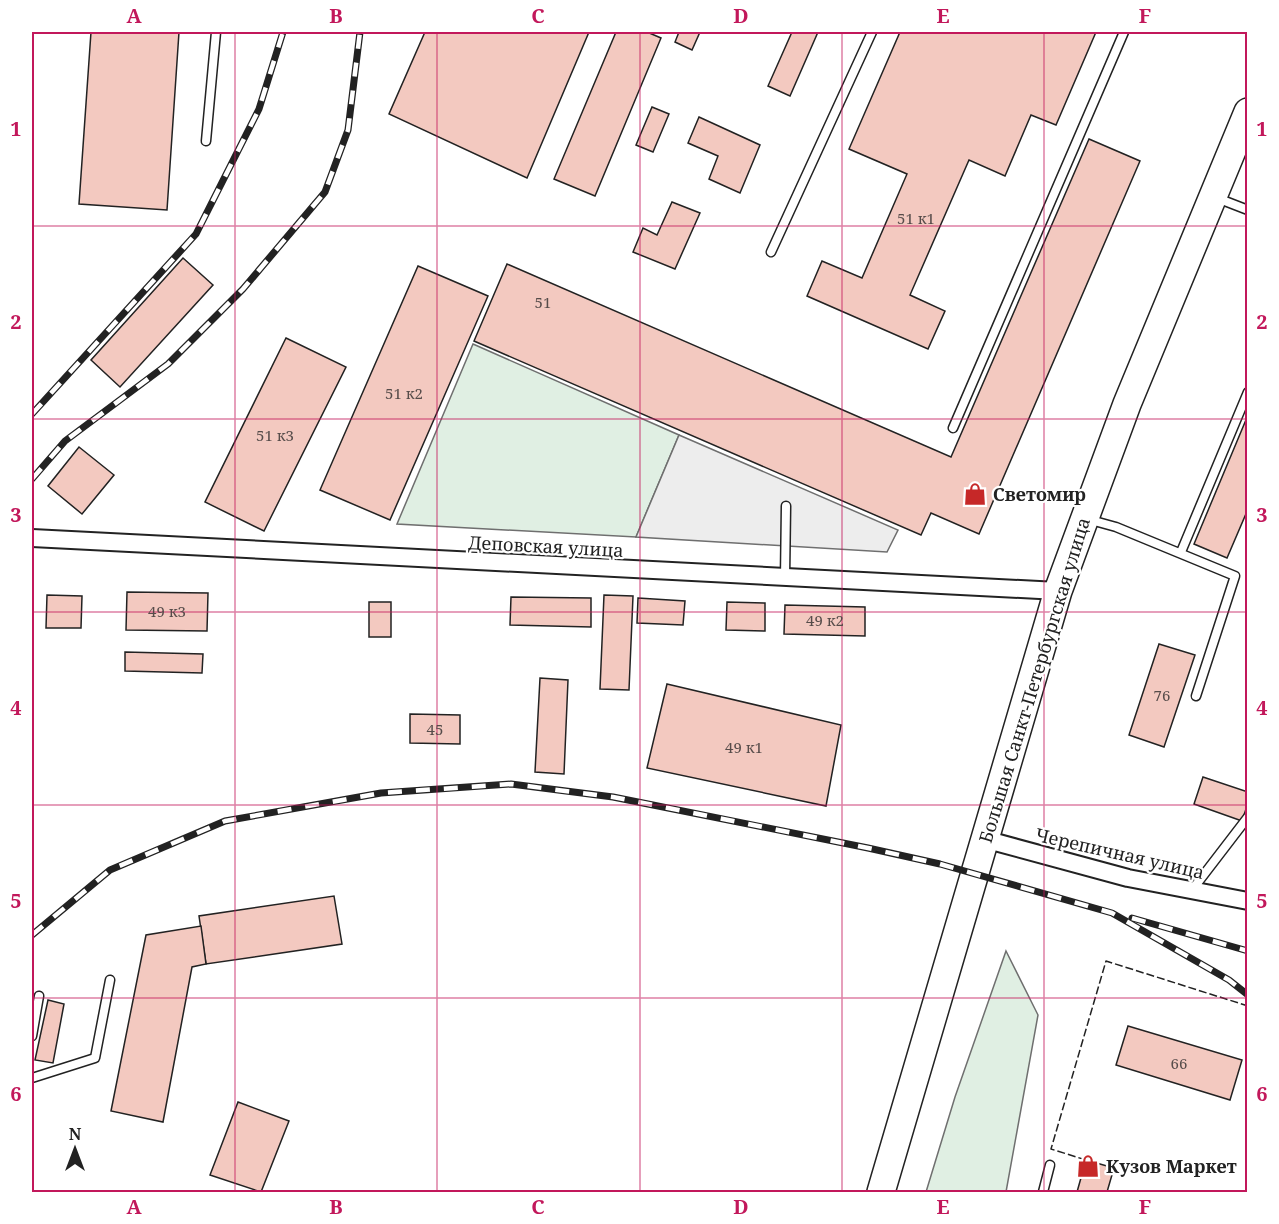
<svg xmlns="http://www.w3.org/2000/svg" width="1279" height="1224" viewBox="0 0 1279 1224" font-family="'Noto Serif',serif">
<style>
.green{fill:#e0efe3;stroke:#6f6f6f;stroke-width:1.5}
.parking{fill:#ededed;stroke:#6f6f6f;stroke-width:1.5}
.building{fill:#f3c9c0;stroke:#222;stroke-width:1.5}
.lines{fill:none;stroke-linecap:round;stroke-linejoin:round}
.lane-casing{stroke:#222;stroke-width:11}
.street-casing{stroke:#222;stroke-width:20}
.primary-casing{stroke:#222;stroke-width:30}
.lane{stroke:#fff;stroke-width:8}
.street{stroke:#fff;stroke-width:16}
.primary{stroke:#fff;stroke-width:27}
.rail-casing{stroke:#222;stroke-width:7}
.rail{stroke:#fff;stroke-width:4.5;stroke-dasharray:14;stroke-linecap:butt}
.fence{stroke:#222;stroke-width:1.5;stroke-dasharray:8 3;stroke-linecap:butt}
.grid{fill:none;stroke:#c2185b;stroke-width:1.5;stroke-opacity:0.55}
.labels{text-anchor:middle;dominant-baseline:central;stroke-width:4.5;stroke-linejoin:round;paint-order:stroke}
.number-label{font-size:15px;fill:#564c4a}
.poi-label{font-size:18px;font-weight:bold;fill:#222;stroke:#fff;text-anchor:start}
.street-label{font-size:18px;fill:#222;stroke:#fff}
.neatline{fill:none;stroke:#c2185b;stroke-width:2}
.grid-label{font-size:20px;text-anchor:middle;font-weight:bold;fill:#c2185b}
</style>
<rect width="100%" height="100%" fill="#fff"/>
<g class="green">
<path d="M 473,344 L 679,435 L 636,537 L 397,524 Z"/>
<path d="M 1006,951 L 1038,1015 L 1006,1192 L 926,1192 L 955,1097 Z"/>
</g>
<path class="parking" d="M 679,435 L 898,530 L 887,552 L 636,537 Z"/>
<g class="building">
<path d="M 91,32 L 179,32 L 167,210 L 79,204 Z"/>
<path d="M 425,32 L 589,32 L 527,178 L 389,114 Z"/>
<path d="M 616,32 L 647,32 L 661,38 L 595,196 L 554,179 Z"/>
<path d="M 679,32 L 700,32 L 692,50 L 675,42 Z"/>
<path d="M 792,32 L 818,32 L 790,96 L 768,86 Z"/>
<path d="M 900,32 L 1096,32 L 1056,125 L 1031,115 L 1005,176 L 969,160 L 910,295 L 945,311 L 928,349 L 807,296 L 822,261 L 862,278 L 907,174 L 849,149 Z"/>
<path d="M 652,107 L 669,114 L 653,152 L 636,145 Z"/>
<path d="M 699,117 L 760,145 L 740,193 L 709,179 L 718,156 L 688,143 Z"/>
<path d="M 1089,139 L 1140,161 L 979,534 L 931,513 L 921,535 L 474,341 L 507,264 L 951,457 Z"/>
<path d="M 672,202 L 700,213 L 675,269 L 633,252 L 643,228 L 657,235 Z"/>
<path d="M 183,258 L 213,285 L 120,387 L 91,360 Z"/>
<path d="M 418,266 L 488,296 L 390,520 L 320,490 Z"/>
<path d="M 286,338 L 346,367 L 264,531 L 205,502 Z"/>
<path d="M 1248,415 L 1248,509 L 1227,558 L 1194,544 Z"/>
<path d="M 79,447 L 114,475 L 82,514 L 48,486 Z"/>
<path d="M 127,592 L 208,593 L 207,631 L 126,630 Z"/>
<path d="M 47,595 L 82,596 L 81,628 L 46,628 Z"/>
<path d="M 604,595 L 633,596 L 629,690 L 600,689 Z"/>
<path d="M 511,597 L 591,598 L 591,627 L 510,625 Z"/>
<path d="M 638,598 L 685,601 L 683,625 L 637,623 Z"/>
<rect x="369" y="602" width="22" height="35"/>
<path d="M 727,602 L 765,603 L 765,631 L 726,630 Z"/>
<path d="M 785,605 L 865,607 L 865,636 L 784,634 Z"/>
<path d="M 1159,644 L 1195,655 L 1164,747 L 1129,735 Z"/>
<path d="M 125,652 L 203,654 L 202,673 L 125,671 Z"/>
<path d="M 540,678 L 568,680 L 564,774 L 535,772 Z"/>
<path d="M 667,684 L 841,725 L 826,806 L 647,768 Z"/>
<path d="M 410,714 L 460,715 L 460,744 L 410,743 Z"/>
<path d="M 1203,777 L 1248,792 L 1248,803 L 1242,821 L 1194,804 Z"/>
<path d="M 334,896 L 342,944 L 206,964 L 199,916 Z"/>
<path d="M 201,926 L 206,964 L 192,967 L 163,1122 L 111,1111 L 146,935 Z"/>
<path d="M 48,1000 L 64,1004 L 53,1063 L 35,1060 Z"/>
<path d="M 1128,1026 L 1242,1060 L 1230,1100 L 1116,1065 Z"/>
<path d="M 238,1102 L 289,1121 L 261,1192 L 210,1175 Z"/>
<path d="M 1086,1160 L 1114,1168 L 1107,1192 L 1077,1192 Z"/>
</g>
<g class="lines">
<g class="lane-casing">
<g id="lane">
<path d="M 206,141 L 216,32"/>
<path d="M 1217,198 L 1248,210"/>
<path d="M 771,252 L 872,32"/>
<path d="M 953,428 L 1124,32"/>
<path d="M 1087,519 L 1116,527 L 1235,576 L 1196,696"/>
<path d="M 1181,552 L 1248,392"/>
<path d="M 785,578 L 786,506"/>
<path d="M 1192,890 L 1248,817"/>
<path d="M 32,1036 L 39,996"/>
<path d="M 32,1078 L 95,1058 L 110,980"/>
<path d="M 1043,1192 L 1050,1165"/>
</g>
</g>
<g class="street-casing">
<g id="street">
<path d="M 32,538 L 1058,591"/>
<path d="M 984,839 L 1128,878 L 1248,901"/>
</g>
</g>
<g class="primary-casing">
<path id="primary" d="M 881,1192 L 1058,591 L 1127,404 L 1248,112"/>
</g>
<use href="#lane" class="lane"/>
<use href="#street" class="street"/>
<use href="#primary" class="primary"/>
<g class="rail-casing">
<g id="rail">
<path d="M 32,414 L 196,234 L 259,109 L 283,32"/>
<path d="M 32,479 L 65,441 L 168,364 L 243,289 L 325,192 L 348,130 L 360,32"/>
<path d="M 1132,918 L 1248,951"/>
<path d="M 32,935 L 110,870 L 225,821 L 381,793 L 511,784 L 613,797 L 868,848 L 940,864 L 1112,913 L 1229,980 L 1248,995"/>
</g>
</g>
<use href="#rail" class="rail"/>
<path class="fence" d="M 1086,1160 L 1051,1149 L 1106,961 L 1248,1006"/>
</g>
<path class="grid" d="M 235,32 L 235,1192M 437,32 L 437,1192M 640,32 L 640,1192M 842,32 L 842,1192M 1044,32 L 1044,1192M 32,226 L 1248,226M 32,419 L 1248,419M 32,612 L 1248,612M 32,805 L 1248,805M 32,998 L 1248,998"/>
<defs>
<g id="shop-bare" transform="scale(1.8)"><path d="M-5-2.5h2.3a2.7 3.5 0 0 1 5.4 0H5L5.5 6h-11ZM-1.5-2.5h3a1.5 2.3 0 0 0-3 0Z" fill="#c62828" stroke="#fff" stroke-width="2.5" paint-order="stroke"/></g>
</defs>
<g fill-rule="evenodd">
<use href="#shop-bare" x="975" y="494"/>
<use href="#shop-bare" x="1088" y="1166"/>
</g>
<g class="labels">
<g class="number-label">
<text x="916" y="218">51 к1</text>
<text x="543" y="302">51</text>
<text x="404" y="393">51 к2</text>
<text x="275" y="435">51 к3</text>
<text x="167" y="611">49 к3</text>
<text x="825" y="620">49 к2</text>
<text x="1162" y="695">76</text>
<text x="435" y="729">45</text>
<text x="744" y="747">49 к1</text>
<text x="1179" y="1063">66</text>
</g>
<g class="poi-label">
<text x="993" y="494">Светомир</text>
<text x="1106" y="1166">Кузов Маркет</text>
</g>
<g class="street-label">
<text transform="translate(546 546) rotate(3)">Деповская улица</text>
<text transform="translate(1034 680) rotate(-73)">Большая Санкт-Петербургская улица</text>
<text transform="translate(1120 853) rotate(13)">Черепичная улица</text>
</g>
</g>
<rect width="1279" height="1224" fill="none" stroke="#ffffff" stroke-width="66"/>
<g transform="translate(75 1149)" stroke="#ffffff" stroke-width="4.5" paint-order="stroke">
<path d="M0-4.5L10 22L0 15L-10 22Z" fill="#222222"/>
<text y="-9" font-size="16" font-weight="bold" text-anchor="middle" fill="#222222">N</text>
</g>
<rect x="33" y="33" width="1213" height="1158" class="neatline"/>
<g class="grid-label">
<text x="134" y="23">A</text>
<text x="336" y="23">B</text>
<text x="538" y="23">C</text>
<text x="741" y="23">D</text>
<text x="943" y="23">E</text>
<text x="1145" y="23">F</text>
<text x="16" y="136">1</text>
<text x="1262" y="136">1</text>
<text x="16" y="329">2</text>
<text x="1262" y="329">2</text>
<text x="16" y="522">3</text>
<text x="1262" y="522">3</text>
<text x="16" y="715">4</text>
<text x="1262" y="715">4</text>
<text x="16" y="908">5</text>
<text x="1262" y="908">5</text>
<text x="16" y="1101">6</text>
<text x="1262" y="1101">6</text>
<text x="134" y="1214">A</text>
<text x="336" y="1214">B</text>
<text x="538" y="1214">C</text>
<text x="741" y="1214">D</text>
<text x="943" y="1214">E</text>
<text x="1145" y="1214">F</text>
</g>
</svg>
